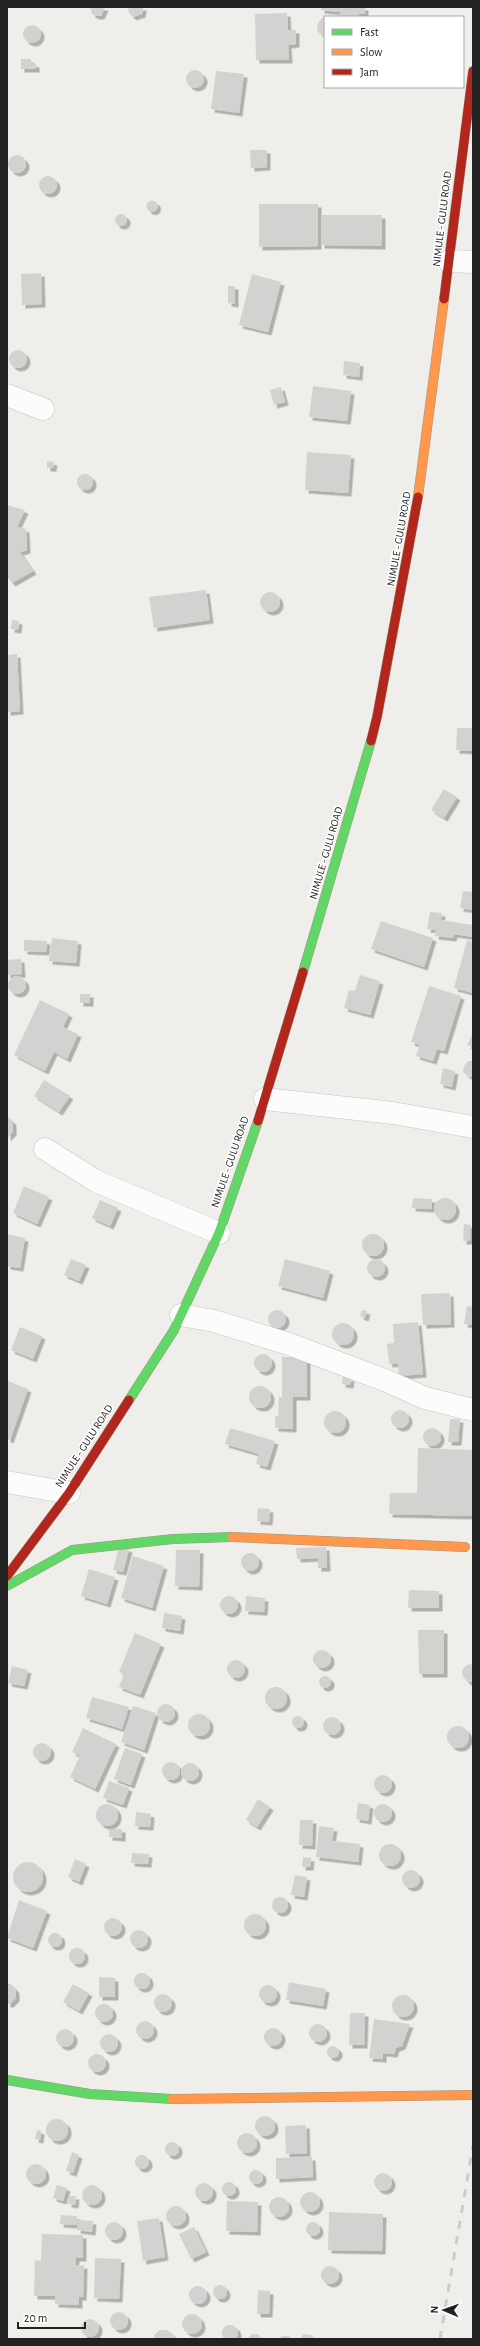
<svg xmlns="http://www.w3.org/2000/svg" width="480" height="2346" viewBox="0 0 480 2346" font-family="'Alegreya Sans',sans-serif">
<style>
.building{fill:#d4d2d0;filter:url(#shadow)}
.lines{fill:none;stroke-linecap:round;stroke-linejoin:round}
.street-casing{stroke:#c6c5c3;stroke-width:23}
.fast-casing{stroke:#9a9a82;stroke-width:10}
.slow-casing{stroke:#9a9a82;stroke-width:10}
.jam-casing{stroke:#9a9a82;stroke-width:10}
.street{stroke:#fdfcfc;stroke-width:22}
.fast{stroke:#63d668;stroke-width:9}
.slow{stroke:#ff974d;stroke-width:9}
.jam{stroke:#b3261e;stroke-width:9}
.rail{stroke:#ccc;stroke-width:3;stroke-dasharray:8 8;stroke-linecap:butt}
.labels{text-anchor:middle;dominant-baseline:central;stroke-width:3;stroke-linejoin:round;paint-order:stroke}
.street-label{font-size:11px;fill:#222;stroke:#fff}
</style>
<defs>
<filter id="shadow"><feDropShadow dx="3.5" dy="3.5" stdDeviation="0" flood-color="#0004"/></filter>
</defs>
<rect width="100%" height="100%" fill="#f0eeeb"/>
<g class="building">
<path d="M 90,7 L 105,7 L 101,16 L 96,16 L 92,14 Z"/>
<path d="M 128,7 L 143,7 L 143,9 L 142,14 L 133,17 L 129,13 Z"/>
<path d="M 321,7 L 365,7 L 365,14 L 359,14 L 359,17 L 340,17 L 341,12 L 321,10 Z"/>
<path d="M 287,13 L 288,30 L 296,30 L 296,44 L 288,45 L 289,60 L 256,60 L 255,14 Z"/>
<path d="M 325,16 L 325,37 L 318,32 L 317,26 L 320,20 Z"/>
<circle cx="32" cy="34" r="9"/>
<path d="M 21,59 L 31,59 L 31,63 L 36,64 L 36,69 L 21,69 Z"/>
<circle cx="195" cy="79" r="9"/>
<path d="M 216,71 L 244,74 L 239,113 L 211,109 Z"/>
<path d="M 250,150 L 267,150 L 267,167 L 251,168 Z"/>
<circle cx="17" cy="164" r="9"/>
<circle cx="48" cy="185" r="9"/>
<circle cx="152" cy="206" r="5.5"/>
<path d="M 259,204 L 318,204 L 318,246 L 259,247 Z"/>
<circle cx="121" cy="220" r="6"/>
<path d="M 321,215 L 382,215 L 382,246 L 321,245 Z"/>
<path d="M 41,273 L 42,304 L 22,305 L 21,274 Z"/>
<path d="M 252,274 L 281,282 L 268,332 L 239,325 Z"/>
<path d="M 228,286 L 235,286 L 235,304 L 228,303 Z"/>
<circle cx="18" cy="359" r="9"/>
<path d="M 344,361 L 360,363 L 359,377 L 343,375 Z"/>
<path d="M 313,386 L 351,391 L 347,421 L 309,417 Z"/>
<path d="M 281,387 L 285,402 L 274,405 L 270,390 Z"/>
<path d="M 307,452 L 351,455 L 348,493 L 305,490 Z"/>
<path d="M 47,461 L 54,462 L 53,468 L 47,468 Z"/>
<circle cx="85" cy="482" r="8"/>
<path d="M 7,505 L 25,510 L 17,527 L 26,529 L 27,550 L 20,552 L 33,571 L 12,583 L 7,577 Z"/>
<path d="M 206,590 L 210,620 L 154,628 L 149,597 Z"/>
<circle cx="270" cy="602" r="10"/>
<path d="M 12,620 L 19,621 L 18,630 L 11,629 Z"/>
<path d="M 17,654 L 20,711 L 7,712 L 7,655 Z"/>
<path d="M 457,728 L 473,728 L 473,751 L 456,750 Z"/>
<path d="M 444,789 L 457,797 L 444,818 L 431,810 Z"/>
<path d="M 463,891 L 473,892 L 473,910 L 460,908 Z"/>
<path d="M 430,912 L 442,913 L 441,920 L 473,925 L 473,937 L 454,934 L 453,938 L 435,936 L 436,930 L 427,929 Z"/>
<path d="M 381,921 L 433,938 L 424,967 L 371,949 Z"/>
<path d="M 52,938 L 78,941 L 76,963 L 49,961 Z"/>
<path d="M 24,940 L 47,941 L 46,952 L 24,951 Z"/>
<path d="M 467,940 L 473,942 L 473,993 L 454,988 Z"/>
<path d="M 21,959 L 22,974 L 7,975 L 7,960 Z"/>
<path d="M 360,975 L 380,981 L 370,1015 L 344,1008 L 349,990 L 355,991 Z"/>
<circle cx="17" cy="985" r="9"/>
<path d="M 429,986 L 461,996 L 444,1051 L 437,1049 L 433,1061 L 416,1056 L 420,1045 L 411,1042 Z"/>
<rect x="80" y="994" width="10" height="9"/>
<path d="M 40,1000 L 69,1014 L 63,1027 L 78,1034 L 67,1059 L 54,1052 L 45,1071 L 14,1055 Z"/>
<path d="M 473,1033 L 473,1047 L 467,1045 Z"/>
<path d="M 468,1061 L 473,1061 L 473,1077 L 469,1077 L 463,1072 L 464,1066 Z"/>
<path d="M 443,1068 L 455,1071 L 452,1087 L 440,1084 Z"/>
<path d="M 44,1080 L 70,1096 L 59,1112 L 34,1096 Z"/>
<path d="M 7,1116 L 13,1122 L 13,1132 L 7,1138 Z"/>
<path d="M 24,1186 L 49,1197 L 37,1224 L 13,1213 Z"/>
<path d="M 413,1198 L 432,1199 L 432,1209 L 412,1208 Z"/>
<circle cx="445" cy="1209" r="11"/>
<path d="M 100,1200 L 118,1208 L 110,1226 L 92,1218 Z"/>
<path d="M 464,1224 L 471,1225 L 470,1241 L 463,1241 Z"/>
<path d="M 7,1234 L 25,1238 L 20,1268 L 7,1266 Z"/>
<circle cx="373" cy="1245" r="11"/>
<path d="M 71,1259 L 86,1265 L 79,1281 L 64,1275 Z"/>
<path d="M 285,1259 L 330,1271 L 323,1298 L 278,1286 Z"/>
<circle cx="376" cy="1268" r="9"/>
<path d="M 450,1293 L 451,1324 L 423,1325 L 421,1294 Z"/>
<path d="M 467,1306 L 473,1307 L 473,1325 L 464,1324 Z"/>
<path d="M 362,1310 L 367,1311 L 365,1318 L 360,1316 Z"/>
<circle cx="277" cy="1319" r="9"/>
<path d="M 418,1322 L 423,1374 L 399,1376 L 398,1363 L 389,1364 L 387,1344 L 394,1343 L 393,1324 Z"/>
<circle cx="343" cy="1334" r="11"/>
<path d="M 20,1327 L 42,1336 L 33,1359 L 11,1350 Z"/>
<circle cx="263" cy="1363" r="9"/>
<path d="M 282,1357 L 307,1357 L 307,1397 L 293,1397 L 293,1429 L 275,1428 L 275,1416 L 278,1416 L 279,1397 L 282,1397 Z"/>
<path d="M 343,1377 L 351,1378 L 350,1385 L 342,1384 Z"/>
<path d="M 8,1381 L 28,1389 L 10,1440 L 7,1439 Z"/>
<circle cx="260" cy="1397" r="11"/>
<circle cx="400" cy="1419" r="9"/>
<circle cx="335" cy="1422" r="11"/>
<path d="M 450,1419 L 460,1419 L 458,1442 L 448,1442 Z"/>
<path d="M 230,1428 L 275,1441 L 267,1467 L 256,1464 L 259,1454 L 225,1444 Z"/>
<circle cx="432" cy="1437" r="9"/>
<path d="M 418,1448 L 473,1450 L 472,1516 L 389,1514 L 390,1493 L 417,1493 Z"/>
<path d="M 258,1508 L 270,1509 L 269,1522 L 257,1521 Z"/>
<path d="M 119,1546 L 129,1549 L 123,1572 L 113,1570 Z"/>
<path d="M 326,1547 L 327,1568 L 318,1568 L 318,1558 L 297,1559 L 296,1548 Z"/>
<path d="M 176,1550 L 200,1550 L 199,1587 L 175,1586 Z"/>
<circle cx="250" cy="1562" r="9"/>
<path d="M 133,1556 L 164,1566 L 152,1608 L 121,1598 Z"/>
<path d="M 89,1569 L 115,1577 L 107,1604 L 81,1596 Z"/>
<path d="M 409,1590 L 439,1591 L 439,1608 L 408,1608 Z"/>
<path d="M 246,1596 L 265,1598 L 264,1612 L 245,1611 Z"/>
<circle cx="229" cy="1605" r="9"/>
<path d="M 164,1613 L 182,1616 L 180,1631 L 162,1628 Z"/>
<path d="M 418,1630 L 444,1630 L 444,1674 L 419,1674 Z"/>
<path d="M 135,1633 L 161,1644 L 140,1695 L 119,1687 L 124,1674 L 119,1672 Z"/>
<circle cx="322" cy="1659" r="9"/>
<circle cx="236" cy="1669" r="9"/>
<path d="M 473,1664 L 473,1682 L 468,1682 L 463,1677 L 462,1670 L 467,1665 Z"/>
<path d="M 12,1666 L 28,1670 L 24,1686 L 8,1683 Z"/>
<circle cx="325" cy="1682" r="6"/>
<circle cx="276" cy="1698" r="11"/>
<path d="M 92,1697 L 129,1707 L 122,1729 L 86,1718 Z"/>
<circle cx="166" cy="1713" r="9"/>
<path d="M 133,1706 L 156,1713 L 144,1750 L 121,1742 Z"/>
<circle cx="199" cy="1725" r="11"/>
<circle cx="298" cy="1722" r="6"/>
<circle cx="332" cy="1726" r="9"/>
<circle cx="458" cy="1737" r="11"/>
<path d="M 83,1728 L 116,1744 L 95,1789 L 70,1777 L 80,1756 L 72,1752 Z"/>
<circle cx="42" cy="1752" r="9"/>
<path d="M 125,1748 L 142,1754 L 131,1785 L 114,1779 Z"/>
<circle cx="171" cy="1771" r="9"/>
<circle cx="190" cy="1772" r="9"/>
<circle cx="383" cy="1784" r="9"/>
<path d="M 109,1781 L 129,1788 L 123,1805 L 103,1798 Z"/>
<path d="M 258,1799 L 270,1807 L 257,1827 L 246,1820 Z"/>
<path d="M 358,1803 L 370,1805 L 368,1821 L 356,1819 Z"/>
<circle cx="107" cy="1815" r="11"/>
<circle cx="383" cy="1813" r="9"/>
<path d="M 136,1812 L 151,1814 L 150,1827 L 135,1826 Z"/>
<path d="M 300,1820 L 313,1820 L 312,1846 L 299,1845 Z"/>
<path d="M 319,1826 L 334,1828 L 332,1841 L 360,1844 L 358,1862 L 316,1857 Z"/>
<path d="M 109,1829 L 122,1829 L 122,1838 L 109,1837 Z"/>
<circle cx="390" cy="1855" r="11"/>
<path d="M 132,1853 L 149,1854 L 148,1864 L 131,1863 Z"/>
<path d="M 303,1857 L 311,1858 L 310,1867 L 302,1867 Z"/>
<path d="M 75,1859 L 86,1864 L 79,1882 L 68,1877 Z"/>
<circle cx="28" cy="1877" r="15"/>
<circle cx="411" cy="1879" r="9"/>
<path d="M 295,1875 L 307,1877 L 304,1897 L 291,1895 Z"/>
<circle cx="280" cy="1905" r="8"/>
<path d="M 19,1900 L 47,1911 L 33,1948 L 7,1938 Z"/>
<circle cx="255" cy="1925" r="11"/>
<circle cx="113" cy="1927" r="9"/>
<circle cx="139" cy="1939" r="9"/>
<circle cx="55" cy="1940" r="7"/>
<circle cx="77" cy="1956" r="8"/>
<circle cx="142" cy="1981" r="8"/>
<path d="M 99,1977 L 115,1978 L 115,1997 L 99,1997 Z"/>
<path d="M 289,1982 L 326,1989 L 323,2006 L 286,2000 Z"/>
<path d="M 7,1984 L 11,1984 L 16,1990 L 16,1998 L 10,2004 L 7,2004 Z"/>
<path d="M 73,1984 L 89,1993 L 79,2011 L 63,2002 Z"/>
<circle cx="268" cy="1994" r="9"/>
<circle cx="163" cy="2003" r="9"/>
<circle cx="403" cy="2006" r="11"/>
<circle cx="104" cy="2013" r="9"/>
<path d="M 350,2013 L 365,2013 L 364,2045 L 349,2045 Z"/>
<path d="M 374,2019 L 410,2024 L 402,2046 L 396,2048 L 394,2054 L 383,2053 L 383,2059 L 369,2058 Z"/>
<circle cx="145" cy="2030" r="9"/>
<circle cx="318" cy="2033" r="9"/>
<circle cx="273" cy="2037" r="9"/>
<circle cx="65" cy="2038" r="9"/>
<circle cx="109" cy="2043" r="9"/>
<circle cx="333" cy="2052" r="6"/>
<circle cx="97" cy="2063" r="9"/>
<circle cx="265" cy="2126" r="10"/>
<circle cx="57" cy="2130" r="11"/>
<path d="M 306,2125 L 307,2153 L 286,2154 L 285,2126 Z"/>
<path d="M 37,2130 L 41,2131 L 40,2140 L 35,2139 Z"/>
<circle cx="247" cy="2143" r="10"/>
<circle cx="172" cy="2149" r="7"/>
<path d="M 72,2152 L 79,2155 L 73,2173 L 66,2171 Z"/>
<circle cx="142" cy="2162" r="7"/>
<path d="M 312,2157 L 313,2177 L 276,2179 L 276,2158 Z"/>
<circle cx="36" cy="2174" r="10"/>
<circle cx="256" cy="2177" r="7"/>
<circle cx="383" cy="2182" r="9"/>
<circle cx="229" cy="2189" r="7"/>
<circle cx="204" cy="2192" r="9"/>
<path d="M 57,2185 L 67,2188 L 63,2201 L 53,2198 Z"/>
<circle cx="92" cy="2195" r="10"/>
<circle cx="310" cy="2202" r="10"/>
<path d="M 69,2196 L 76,2196 L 75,2205 L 68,2204 Z"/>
<circle cx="279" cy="2207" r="10"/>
<path d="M 227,2201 L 258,2202 L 257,2232 L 226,2231 Z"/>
<circle cx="176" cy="2216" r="10"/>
<path d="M 329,2212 L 383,2214 L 382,2251 L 328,2250 Z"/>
<path d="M 61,2215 L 77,2216 L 76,2225 L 60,2224 Z"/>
<path d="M 159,2218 L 165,2257 L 143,2261 L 137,2221 Z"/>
<path d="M 78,2220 L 93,2221 L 92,2232 L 77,2230 Z"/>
<circle cx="313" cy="2229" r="7"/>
<circle cx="114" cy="2231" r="9"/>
<path d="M 194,2227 L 206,2252 L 191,2259 L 179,2234 Z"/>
<path d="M 42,2234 L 83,2235 L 83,2258 L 76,2258 L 75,2266 L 84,2265 L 83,2297 L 79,2297 L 79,2305 L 55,2304 L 55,2296 L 34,2296 L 35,2260 L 41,2261 Z"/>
<path d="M 95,2258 L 121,2259 L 119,2299 L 94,2298 Z"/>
<circle cx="330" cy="2275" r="9"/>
<circle cx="220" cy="2292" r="7"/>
<circle cx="198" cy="2295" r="9"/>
<path d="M 258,2290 L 270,2291 L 269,2314 L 257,2314 Z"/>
<circle cx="119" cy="2321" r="9"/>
<circle cx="192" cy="2324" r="10"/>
<circle cx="90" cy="2328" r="9"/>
<circle cx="230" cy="2333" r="8"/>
<path d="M 160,2330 L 168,2330 L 174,2336 L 174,2339 L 154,2339 L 154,2335 Z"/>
<path d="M 252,2334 L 258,2334 L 262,2339 L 247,2339 Z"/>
<path d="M 304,2334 L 311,2335 L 316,2339 L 299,2339 Z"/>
<path d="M 282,2336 L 289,2336 L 292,2339 L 278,2339 Z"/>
</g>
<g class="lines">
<g class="street-casing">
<g id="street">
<path d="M 449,261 L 473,262"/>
<path d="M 7,395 L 43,409"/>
<path d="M 265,1099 L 393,1113 L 473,1127"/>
<path d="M 45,1149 L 96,1181 L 219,1233"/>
<path d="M 181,1315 L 214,1321 L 289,1344 L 387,1381 L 425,1398 L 473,1410"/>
<path d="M 7,1482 L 69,1493"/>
</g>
</g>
<g class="fast-casing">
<g id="fast">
<path d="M 303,972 L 371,741"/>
<path d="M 129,1400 L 174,1330 L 219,1233 L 258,1121"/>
<path d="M 7,1586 L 72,1550 L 173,1539 L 232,1537"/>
<path d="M 7,2080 L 90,2094 L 172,2099"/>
</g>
</g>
<g class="slow-casing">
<g id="slow">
<path d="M 418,497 L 444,299"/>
<path d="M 232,1537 L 465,1547"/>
<path d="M 172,2099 L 473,2095"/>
</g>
</g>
<g class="jam-casing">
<g id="jam">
<path d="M 444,299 L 473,71"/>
<path d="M 371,741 L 377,717 L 418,497"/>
<path d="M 258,1121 L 303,972"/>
<path d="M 7,1576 L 69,1493 L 129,1400"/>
</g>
</g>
<use href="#street" class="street"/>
<use href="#fast" class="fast"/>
<use href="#slow" class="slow"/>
<use href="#jam" class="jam"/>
<path class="rail" d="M 440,2339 L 473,2145"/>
</g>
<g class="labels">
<g class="street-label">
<text transform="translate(442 219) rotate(-83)">NIMULE - GULU ROAD</text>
<text transform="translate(399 539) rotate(-80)">NIMULE - GULU ROAD</text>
<text transform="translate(326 853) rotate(-74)">NIMULE - GULU ROAD</text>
<text transform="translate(230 1162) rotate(-71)">NIMULE - GULU ROAD</text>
<text transform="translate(84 1446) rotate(-57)">NIMULE - GULU ROAD</text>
</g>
</g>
<rect width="480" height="2346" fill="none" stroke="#222222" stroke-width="16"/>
<rect x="324" y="16" width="140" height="72" fill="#ffffff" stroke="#a7a7a7"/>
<rect x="332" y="29" width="20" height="6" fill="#63d668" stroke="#a7a7a7"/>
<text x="360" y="36" font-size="12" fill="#222222">Fast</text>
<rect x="332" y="49" width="20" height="6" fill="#ff974d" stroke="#a7a7a7"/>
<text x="360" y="56" font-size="12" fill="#222222">Slow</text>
<rect x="332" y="69" width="20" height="6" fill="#b3261e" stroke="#a7a7a7"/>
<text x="360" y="76" font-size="12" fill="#222222">Jam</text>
<g transform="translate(444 2310) rotate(272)" stroke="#ffffff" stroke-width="3" paint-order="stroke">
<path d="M0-3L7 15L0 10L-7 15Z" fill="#222222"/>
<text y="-6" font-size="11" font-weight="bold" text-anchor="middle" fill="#222222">N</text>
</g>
<path d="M18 2322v6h67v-6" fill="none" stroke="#222222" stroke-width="2"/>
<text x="24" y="2322" font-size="12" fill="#222222" stroke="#ffffff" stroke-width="3" paint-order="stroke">20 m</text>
</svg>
